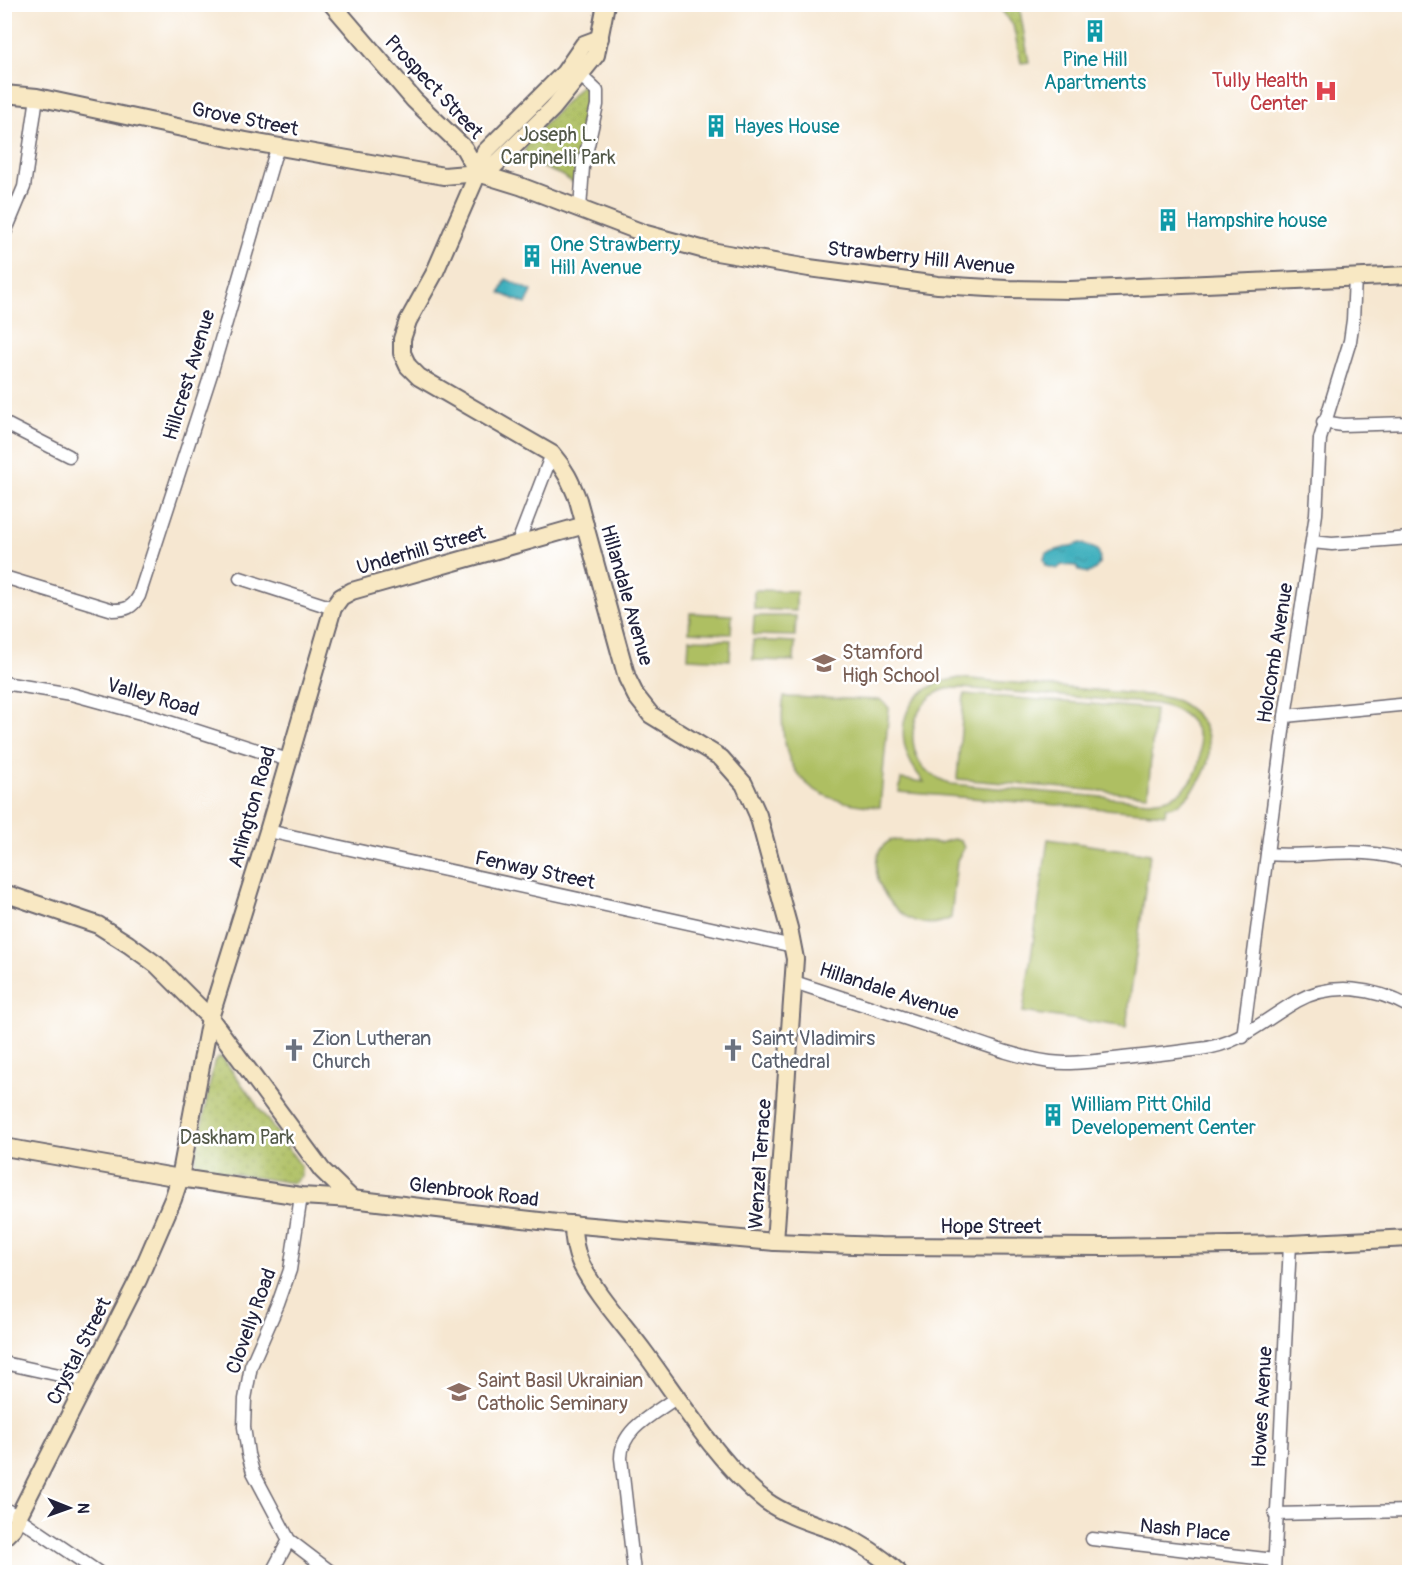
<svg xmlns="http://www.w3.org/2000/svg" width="1414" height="1577" viewBox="0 0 1414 1577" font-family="Pangolin,sans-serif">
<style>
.park{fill:url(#park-dots);stroke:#68704e;stroke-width:1.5}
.garden{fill:#aebf62;stroke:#68704e;stroke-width:1.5;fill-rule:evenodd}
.water{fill:url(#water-ripples);stroke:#32697c;stroke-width:1.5}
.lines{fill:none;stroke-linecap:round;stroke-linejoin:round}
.street-casing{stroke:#6c6770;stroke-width:15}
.secondary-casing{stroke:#6c6770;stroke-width:20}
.street{stroke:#fff;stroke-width:12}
.secondary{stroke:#f8e8c3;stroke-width:16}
.labels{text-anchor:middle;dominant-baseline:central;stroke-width:5;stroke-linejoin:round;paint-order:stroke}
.culture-label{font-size:20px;fill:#0d838f;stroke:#fff;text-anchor:start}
.health-label{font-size:20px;fill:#be3a42;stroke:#fff;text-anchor:end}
.street-label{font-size:20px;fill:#22223b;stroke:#fff}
.park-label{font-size:20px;fill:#535949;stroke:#fff}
.education-label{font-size:20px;fill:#785e54;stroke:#fff;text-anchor:start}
.worship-label{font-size:20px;fill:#5b616d;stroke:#fff;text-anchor:start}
</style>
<defs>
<pattern id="park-dots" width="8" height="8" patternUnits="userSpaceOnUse" patternTransform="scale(1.5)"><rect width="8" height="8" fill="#aebf62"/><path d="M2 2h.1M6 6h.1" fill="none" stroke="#95a456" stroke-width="1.8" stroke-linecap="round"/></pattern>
<pattern id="water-ripples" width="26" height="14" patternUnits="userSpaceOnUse" patternTransform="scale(1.5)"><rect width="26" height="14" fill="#41b0be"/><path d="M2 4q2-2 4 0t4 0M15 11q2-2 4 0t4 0" fill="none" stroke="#368f9c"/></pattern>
</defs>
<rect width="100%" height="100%" fill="#fff"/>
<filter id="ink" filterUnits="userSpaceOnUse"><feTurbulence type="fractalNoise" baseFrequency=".0167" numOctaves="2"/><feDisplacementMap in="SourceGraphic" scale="12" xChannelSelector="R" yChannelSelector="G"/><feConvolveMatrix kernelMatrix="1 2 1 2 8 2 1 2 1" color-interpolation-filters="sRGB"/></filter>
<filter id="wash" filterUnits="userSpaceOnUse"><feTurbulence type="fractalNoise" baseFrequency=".008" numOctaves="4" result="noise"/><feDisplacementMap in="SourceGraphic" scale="24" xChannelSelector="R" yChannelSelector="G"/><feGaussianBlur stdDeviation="1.35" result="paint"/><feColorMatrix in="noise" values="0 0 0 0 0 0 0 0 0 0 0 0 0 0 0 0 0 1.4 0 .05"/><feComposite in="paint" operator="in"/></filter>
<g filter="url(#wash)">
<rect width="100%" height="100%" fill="#f6e7d1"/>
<g class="park">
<path d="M 1000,5 L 1019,5 L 1029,62 L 1021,63 L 1013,25 L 1001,10 Z"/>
<path d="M 582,85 L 592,96 L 576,184 L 561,175 L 527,161 L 523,157 L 527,143 Z"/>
<path d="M 222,1057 L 301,1166 L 301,1176 L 293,1183 L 200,1169 L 196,1166 L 195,1160 L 214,1062 L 218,1058 Z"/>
</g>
<g class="garden">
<path d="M 754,590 L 796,591 L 796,611 L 754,609 Z"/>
<path d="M 690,613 L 732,615 L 731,634 L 689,632 Z"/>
<path d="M 754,616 L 796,616 L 795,636 L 753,635 Z"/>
<path d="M 689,639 L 731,640 L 730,660 L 688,658 Z"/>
<path d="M 753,640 L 795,642 L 794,661 L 753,660 Z"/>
<path d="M 959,678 L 1159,696 C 1166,698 1175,699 1181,703 C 1216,724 1217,761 1193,790 C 1187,798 1177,807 1166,807 L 1165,814 L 899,792 L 901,779 L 924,782 C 896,749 893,705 936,684 C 943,680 952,680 959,678 ZM 961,688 L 1157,704 C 1169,707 1181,710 1190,721 C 1211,746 1199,788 1168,798 C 1162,800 1155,800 1149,801 L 951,784 C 941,780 930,775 923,767 C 903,741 914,697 947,689 C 951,688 956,688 961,688 Z"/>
<path d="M 964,694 L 1155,709 L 1148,795 L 957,779 Z"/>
<path d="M 784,697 L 881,700 L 889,708 L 880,807 C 833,804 792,791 784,739 C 782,725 781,710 784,697 Z"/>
<path d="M 953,839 L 961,841 L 964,848 L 957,860 L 951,918 C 899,946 851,861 891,840 L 940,843 Z"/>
<path d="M 1048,839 L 1150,854 L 1126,1027 L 1023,1012 Z"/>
</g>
<g class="water">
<path d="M 506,279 L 532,291 L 526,304 L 500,293 Z"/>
<path d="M 1081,543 L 1098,550 C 1102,561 1099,569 1088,573 L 1080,571 L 1076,566 L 1062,565 L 1057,569 L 1046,566 L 1044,559 L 1046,553 Z"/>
</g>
</g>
<g filter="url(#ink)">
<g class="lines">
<g class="street-casing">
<g id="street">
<path d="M 580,209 L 583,167 L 597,105 L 597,91 L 580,75"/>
<path d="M 4,235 L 24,187 L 37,97"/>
<path d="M 1323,422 L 1342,425 L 1410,423"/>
<path d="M 4,423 L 69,456"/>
<path d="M 1312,542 L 1332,544 L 1410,538"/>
<path d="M 517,545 L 552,454"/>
<path d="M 4,577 L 113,610 C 126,610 132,608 139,596 L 211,374 L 274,158 L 279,147"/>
<path d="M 240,578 L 333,608"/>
<path d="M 4,683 L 71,694 L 144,714 L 288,760"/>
<path d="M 1285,716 L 1410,704"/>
<path d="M 268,831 L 793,946"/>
<path d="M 1267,854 C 1315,858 1362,844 1410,862"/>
<path d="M 794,982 C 846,999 898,1016 950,1033 C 982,1044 1016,1057 1050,1062 C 1071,1065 1093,1061 1114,1059 C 1143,1056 1171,1053 1200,1049 C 1239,1045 1264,1020 1297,1001 C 1332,981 1375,988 1410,1007"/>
<path d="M 1243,1037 L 1285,716 L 1316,514 L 1320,439 L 1350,341 L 1353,320 L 1355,278"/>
<path d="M 301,1196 L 290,1270 L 278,1304 L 251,1366 L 245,1399 L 244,1427 L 248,1454 L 253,1472 L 289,1540 L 331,1572"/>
<path d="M 4,1363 L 87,1381"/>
<path d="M 4,1508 L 98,1572"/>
<path d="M 1275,1514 L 1410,1511"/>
<path d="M 1092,1539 L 1274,1560"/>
<path d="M 272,1572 L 289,1540"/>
<path d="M 634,1572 L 621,1458 C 621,1428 656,1413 677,1397"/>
<path d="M 1274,1572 L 1290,1244"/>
</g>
</g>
<g class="secondary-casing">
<g id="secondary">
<path d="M 332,4 L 414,100 L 464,148 L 478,173"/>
<path d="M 600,38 L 584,44 L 564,73 L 485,152 L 478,173 L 434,274 L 408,321 L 402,339 L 402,353 L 408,366 L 419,377 L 552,454 C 565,469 571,482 578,500 L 627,678 L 636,696 L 651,715 L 721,758 L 744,784 L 758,815 L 789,928 L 795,959 L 775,1242"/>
<path d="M 4,94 L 37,97 L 229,138 L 444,176 L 478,173 L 493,167 L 553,108 L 596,55 L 606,4"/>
<path d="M 478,173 L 520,186 L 646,234 L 705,250 L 809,268 L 938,285 L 1006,289 L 1070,290 L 1410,275"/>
<path d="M 4,893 L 98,925 L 128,944 L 157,965 L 210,1018 L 322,1170 L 352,1199"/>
<path d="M 4,1147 L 180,1178 L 301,1196 L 352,1199 L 557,1223 L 775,1242 L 880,1246 L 1106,1247 L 1290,1244 L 1410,1238"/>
<path d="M 573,1224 C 573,1239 575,1251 581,1264 C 597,1296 624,1324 645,1353 C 679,1399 721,1467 766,1501 C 787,1516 813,1523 837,1532 C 859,1542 881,1556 898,1572"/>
<path d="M 4,1537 L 13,1528 L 18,1517 L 138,1280 L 173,1199 L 180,1178 L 210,1018 L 268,831 L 333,608 L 341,597 L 352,591 L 585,525"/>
</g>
</g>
<use href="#street" class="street"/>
<use href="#secondary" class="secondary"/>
</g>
</g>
<defs>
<g id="building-bare" transform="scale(1.8)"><path d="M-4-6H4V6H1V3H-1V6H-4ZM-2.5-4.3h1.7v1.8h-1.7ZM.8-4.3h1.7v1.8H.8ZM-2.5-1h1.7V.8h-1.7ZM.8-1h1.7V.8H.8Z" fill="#0f9aa8" stroke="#fff" stroke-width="2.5" paint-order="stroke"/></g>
<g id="hospital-bare" transform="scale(1.8)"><path d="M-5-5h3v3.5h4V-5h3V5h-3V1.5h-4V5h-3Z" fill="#e0444e" stroke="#fff" stroke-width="2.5" paint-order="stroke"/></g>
<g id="school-bare" transform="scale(1.8)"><path d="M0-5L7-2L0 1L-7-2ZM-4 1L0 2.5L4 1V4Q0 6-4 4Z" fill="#8d6e63" stroke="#fff" stroke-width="2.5" paint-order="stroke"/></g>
<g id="church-bare" transform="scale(1.8)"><path d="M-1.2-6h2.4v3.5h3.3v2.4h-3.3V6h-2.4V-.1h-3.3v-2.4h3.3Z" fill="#6b7280" stroke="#fff" stroke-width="2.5" paint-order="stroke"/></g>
<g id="university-bare" transform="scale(1.8)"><path d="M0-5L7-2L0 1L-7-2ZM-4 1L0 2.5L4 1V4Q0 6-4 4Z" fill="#8d6e63" stroke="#fff" stroke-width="2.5" paint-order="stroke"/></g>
</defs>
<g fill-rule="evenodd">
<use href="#building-bare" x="1095" y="31"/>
<use href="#hospital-bare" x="1326" y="91"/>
<use href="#building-bare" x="716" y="126"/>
<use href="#building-bare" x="1168" y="220"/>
<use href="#building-bare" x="532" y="256"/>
<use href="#school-bare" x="824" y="663"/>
<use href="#church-bare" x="294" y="1050"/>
<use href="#church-bare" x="733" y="1050"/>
<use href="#building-bare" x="1053" y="1115"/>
<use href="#university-bare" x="459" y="1392"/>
</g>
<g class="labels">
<g class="culture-label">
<text x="1095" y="59" text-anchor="middle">Pine Hill<tspan x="1095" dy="23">Apartments</tspan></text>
<text x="734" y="126">Hayes House</text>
<text x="1186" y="220">Hampshire house</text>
<text x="550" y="244">One Strawberry<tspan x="550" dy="23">Hill Avenue</tspan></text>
<text x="1071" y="1104">William Pitt Child<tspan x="1071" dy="23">Developement Center</tspan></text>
</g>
<g class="health-label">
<text x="1308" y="80">Tully Health<tspan x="1308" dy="23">Center</tspan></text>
</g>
<g class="street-label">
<text transform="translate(434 87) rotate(47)">Prospect Street</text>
<text transform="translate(245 119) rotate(11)">Grove Street</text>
<text transform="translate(921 258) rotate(6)">Strawberry Hill Avenue</text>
<text transform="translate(189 375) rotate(-73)">Hillcrest Avenue</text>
<text transform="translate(421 550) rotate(-16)">Underhill Street</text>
<text transform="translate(627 595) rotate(74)">Hillandale Avenue</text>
<text transform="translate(1275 653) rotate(-81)">Holcomb Avenue</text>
<text transform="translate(153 697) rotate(16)">Valley Road</text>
<text transform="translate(252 807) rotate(-74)">Arlington Road</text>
<text transform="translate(535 870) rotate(12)">Fenway Street</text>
<text transform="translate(889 991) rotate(18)">Hillandale Avenue</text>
<text transform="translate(760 1164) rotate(-86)">Wenzel Terrace</text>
<text transform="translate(474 1192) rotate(7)">Glenbrook Road</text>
<text x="991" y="1226">Hope Street</text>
<text transform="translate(251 1321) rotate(-70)">Clovelly Road</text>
<text transform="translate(79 1351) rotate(-63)">Crystal Street</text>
<text transform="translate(1262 1407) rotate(-87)">Howes Avenue</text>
<text transform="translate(1185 1530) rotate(6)">Nash Place</text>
</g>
<g class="park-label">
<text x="558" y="134">Joseph L.<tspan x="558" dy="23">Carpinelli Park</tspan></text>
<text x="237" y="1137">Daskham Park</text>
</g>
<g class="education-label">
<text x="842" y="652">Stamford<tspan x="842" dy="23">High School</tspan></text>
<text x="477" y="1380">Saint Basil Ukrainian<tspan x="477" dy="23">Catholic Seminary</tspan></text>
</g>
<g class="worship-label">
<text x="312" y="1038">Zion Lutheran<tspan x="312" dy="23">Church</tspan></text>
<text x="751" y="1038">Saint Vladimirs<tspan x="751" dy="23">Cathedral</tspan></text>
</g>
</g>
<rect width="1414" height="1577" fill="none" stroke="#fff" stroke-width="24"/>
<g transform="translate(69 1508) rotate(91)" stroke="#ffffff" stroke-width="4.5" paint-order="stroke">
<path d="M0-4.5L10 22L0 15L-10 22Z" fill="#22223b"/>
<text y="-9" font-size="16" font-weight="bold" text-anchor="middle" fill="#22223b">N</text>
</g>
</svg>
